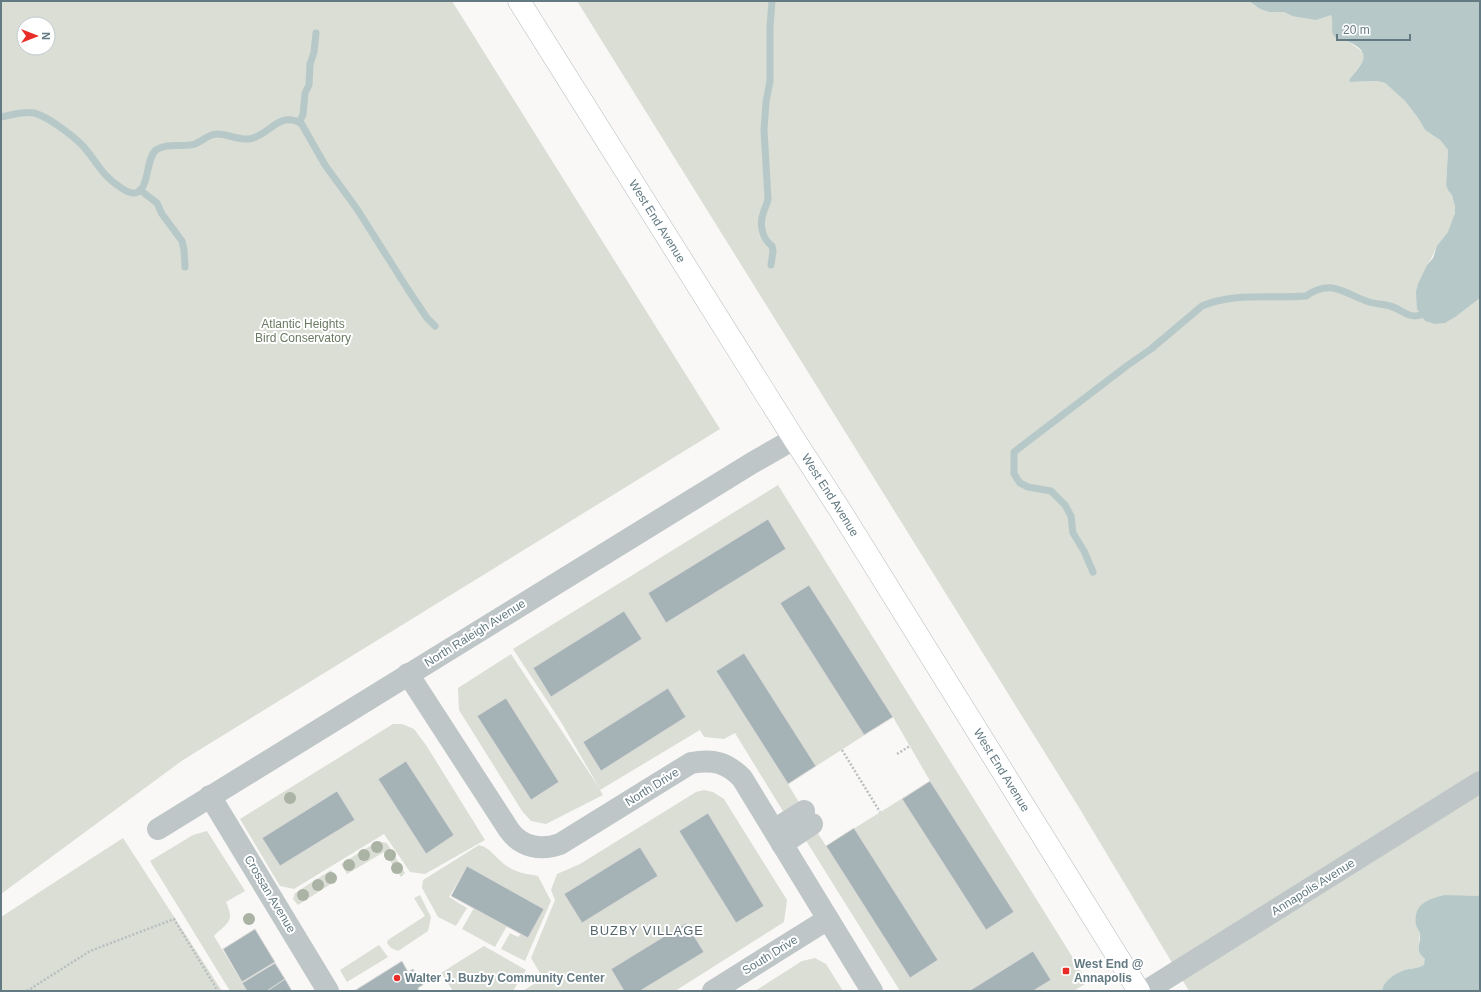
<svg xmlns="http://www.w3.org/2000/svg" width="1481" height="992" viewBox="0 0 1481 992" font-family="Arial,sans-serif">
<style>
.green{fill:#daded5;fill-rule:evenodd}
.water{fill:#b7c8c9}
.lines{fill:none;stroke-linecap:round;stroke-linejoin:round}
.stream{stroke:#b7c8c9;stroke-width:7}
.building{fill:#a6b3b6;stroke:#dbdad8}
.major-casing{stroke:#b3babc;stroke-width:23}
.path{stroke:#b9bec0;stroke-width:2.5;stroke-dasharray:2 2;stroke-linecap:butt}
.minor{stroke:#bfc6c8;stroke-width:22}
.major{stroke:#fff;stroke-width:22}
.tree{fill:#abb3a5}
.poi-dot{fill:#e82c27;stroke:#fff;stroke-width:1.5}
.labels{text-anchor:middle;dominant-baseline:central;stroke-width:4;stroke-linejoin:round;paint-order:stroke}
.street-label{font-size:12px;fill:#637a82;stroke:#fff}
.park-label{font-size:12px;fill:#6b7a62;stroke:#fff}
.poi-label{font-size:12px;font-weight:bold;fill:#637a82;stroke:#fff;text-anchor:start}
.neighbourhood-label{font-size:13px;letter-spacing:1px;fill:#55676d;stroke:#fff}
</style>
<rect width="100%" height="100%" fill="#f9f8f6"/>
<g class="green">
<path d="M 1,1 L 452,1 L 720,429 L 183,760 L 1,894 ZM 24,24 L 48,24 L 48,48 L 24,48 Z"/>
<path d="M 577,1 L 1249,1 L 1260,9 L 1269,12 L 1284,12 L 1292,16 L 1331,15 L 1333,18 L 1333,34 L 1341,40 L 1349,42 L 1363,52 L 1365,55 L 1364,60 L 1349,80 L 1350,82 L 1377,81 L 1385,83 L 1405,101 L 1418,118 L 1425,130 L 1440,140 L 1448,150 L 1446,185 C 1449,193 1454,198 1455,206 C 1456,214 1452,227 1448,233 C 1445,238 1441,241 1438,246 C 1433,253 1433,257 1427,265 L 1475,301 L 1480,298 L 1480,895 L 1475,896 L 1420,933 C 1419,944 1416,951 1425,959 L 1425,965 C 1419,968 1415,968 1409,969 C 1398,971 1383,980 1382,991 L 1189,991 L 1078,806 Z"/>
<path d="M 778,485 L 1088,982 L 1074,991 L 900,991 L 800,831 L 812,824 L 826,846 L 930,781 L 893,717 L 788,784 L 804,811 L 789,821 L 735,733 L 724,739 L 704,737 L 700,730 L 600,790 L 603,795 L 546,824 L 531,821 L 522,811 L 459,710 L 458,688 L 511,654 L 600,789 L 561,722 L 513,649 Z"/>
<path d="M 393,724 L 402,724 L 414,729 L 426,745 L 485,840 L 425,874 L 410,872 L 384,834 L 294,889 L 280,886 L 240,819 Z"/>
<path d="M 704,790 L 713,792 L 724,799 L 787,900 L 784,922 L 675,991 L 523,991 L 543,978 L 531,958 L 555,900 L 551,890 L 557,874 L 580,864 L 696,792 Z"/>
<path d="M 207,831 L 245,891 L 226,902 C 235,922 228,922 214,936 L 247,991 L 230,991 L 150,861 L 193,835 Z"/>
<path d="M 123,838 L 222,991 L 1,991 L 1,917 Z"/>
<path d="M 378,841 L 387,843 L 405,873 L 401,877 L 384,852 L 347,874 L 341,864 Z"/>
<path d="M 479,845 C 492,848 498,862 510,868 C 518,873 528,874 538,876 L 551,901 L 525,961 L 501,949 L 510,933 L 518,937 L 521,934 L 528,938 L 544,909 L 467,866 L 449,897 L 467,908 L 456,926 L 438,917 L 422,888 L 423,880 Z"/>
<path d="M 331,870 L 337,880 L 298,905 L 293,899 L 295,893 Z"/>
<path d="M 420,895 L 431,917 L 428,931 L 398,951 L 391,948 L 387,943 L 388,940 L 425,916 L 414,898 Z"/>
<path d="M 474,908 L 507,926 L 495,947 L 462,929 Z"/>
<path d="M 379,945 L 388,957 L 347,982 L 340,970 Z"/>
<path d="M 484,946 L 526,970 L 513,991 L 453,991 L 441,973 Z"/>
<path d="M 815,958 L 826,964 L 843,991 L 755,991 L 802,961 Z"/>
</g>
<g class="water">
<path d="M 1249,1 L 1480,1 L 1480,298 L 1455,317 L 1445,323 L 1435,324 L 1425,321 L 1417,309 L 1416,292 L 1418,284 L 1427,265 L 1433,258 L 1437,246 L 1448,232 L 1455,213 L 1455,206 L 1452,196 L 1448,190 L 1446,185 L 1448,150 L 1440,140 L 1425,130 L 1418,118 L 1405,101 L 1385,83 L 1377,81 L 1350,82 L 1349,80 C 1361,64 1375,54 1349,42 C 1344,40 1338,41 1334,36 C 1330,31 1334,21 1331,15 L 1316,20 L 1292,16 L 1284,12 L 1269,12 L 1260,9 Z"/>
<path d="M 1445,895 L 1475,896 L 1480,895 L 1480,991 L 1382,991 C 1383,980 1398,971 1409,969 C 1415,968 1419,968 1424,965 L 1425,959 C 1414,950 1421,945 1420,933 C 1419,930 1417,928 1416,925 C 1413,904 1428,899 1445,895 Z"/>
</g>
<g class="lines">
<g class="stream">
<path d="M 1,117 C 11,115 23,111 34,113 C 47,116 72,135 82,145 C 96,160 101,175 120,187 C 124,190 128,193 134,193 C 150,192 145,159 156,150 C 167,142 183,148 195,144 C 202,141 209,134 217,134 C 228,134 238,140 249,139 C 270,136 277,111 301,123 L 325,165 L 357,209 L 407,288 L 427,318 L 435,326"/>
<path d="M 299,122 L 303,115 L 305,93 L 309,85 L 310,64 L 314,52 L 316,33"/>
<path d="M 140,190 L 157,203 L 162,214 L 182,241 L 184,250 L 185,267"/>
<path d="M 771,265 L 773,251 L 772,246 C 763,240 759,225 763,214 C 764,209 767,205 768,199 L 764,130 L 766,102 L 770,81 L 770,27 L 772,1"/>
<path d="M 1093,572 L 1084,551 L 1073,533 L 1071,516 L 1065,505 L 1051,491 L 1028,487 L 1020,483 L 1014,474 L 1014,452 L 1128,365 L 1151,349 L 1202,306 C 1235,292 1272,299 1306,296 C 1332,278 1344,294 1369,302 C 1376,304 1384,304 1390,306 C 1402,309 1407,319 1421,315"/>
</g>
</g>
<g class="building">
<path d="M 768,519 L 786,549 L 666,623 L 648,593 Z"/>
<path d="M 809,585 L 893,717 L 864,735 L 780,603 Z"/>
<path d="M 624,611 L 642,639 L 551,697 L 533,668 Z"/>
<path d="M 744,653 L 816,766 L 788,784 L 716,671 Z"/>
<path d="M 668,688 L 686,717 L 601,771 L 583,742 Z"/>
<path d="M 506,698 L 559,782 L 531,800 L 477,716 Z"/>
<path d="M 406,761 L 454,835 L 426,854 L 378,779 Z"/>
<path d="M 930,781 L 1014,912 L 986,930 L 902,799 Z"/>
<path d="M 337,791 L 355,820 L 280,866 L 262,838 Z"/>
<path d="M 708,813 L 764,906 L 736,923 L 679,831 Z"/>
<path d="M 854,828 L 938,960 L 910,978 L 826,846 Z"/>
<path d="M 640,847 L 658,876 L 582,923 L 564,894 Z"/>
<path d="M 467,866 L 544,909 L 528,938 L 451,896 Z"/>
<path d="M 686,923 L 704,952 L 640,991 L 624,991 L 611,969 Z"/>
<path d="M 255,929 L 275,962 L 242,982 L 223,949 Z"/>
<path d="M 1033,951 L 1051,980 L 1033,991 L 969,991 Z"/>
<path d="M 402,961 L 408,972 L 413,969 L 423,985 L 418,988 L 419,991 L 354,991 Z"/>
<path d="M 275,963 L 285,979 L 267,991 L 247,991 L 242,983 Z"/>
<path d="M 285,979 L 292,991 L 267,991 Z"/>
</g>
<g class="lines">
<g class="major-casing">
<g id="major">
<path id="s1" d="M 519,1 L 794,439 L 840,510 L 1139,991"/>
</g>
</g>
<g class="path">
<path d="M 842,750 L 880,812"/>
<path d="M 897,754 L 910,746"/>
<path d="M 27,991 L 90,951 L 174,919 L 218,991"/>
</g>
<g class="minor">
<path d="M 408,674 L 509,830 C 521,847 541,851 560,844 L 691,763 C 713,759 726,762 742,778 L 872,991"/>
<path d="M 210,796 L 328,991"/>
<path d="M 158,829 L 752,463 L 794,439"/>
<path d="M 774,830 L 804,811"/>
<path d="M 782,844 L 812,824"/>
<path d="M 713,991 L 828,919"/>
<path d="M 1146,991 L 1480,782"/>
</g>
<use href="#major" class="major"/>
</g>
<g class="tree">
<circle cx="290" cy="798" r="6"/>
<circle cx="377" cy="847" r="6"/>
<circle cx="364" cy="855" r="6"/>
<circle cx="390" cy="855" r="6"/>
<circle cx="349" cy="865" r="6"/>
<circle cx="397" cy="868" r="6"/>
<circle cx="331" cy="878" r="6"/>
<circle cx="318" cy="885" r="6"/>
<circle cx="303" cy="895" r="6"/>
<circle cx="249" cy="919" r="6"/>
</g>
<g class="poi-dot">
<rect x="1062" y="967" width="8" height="8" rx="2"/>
<circle cx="397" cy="978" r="4"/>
</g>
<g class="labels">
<g class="street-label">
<text stroke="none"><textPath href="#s1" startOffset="260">West End Avenue</textPath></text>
<text stroke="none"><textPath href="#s1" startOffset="584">West End Avenue</textPath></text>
<text transform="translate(475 633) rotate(-32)">North Raleigh Avenue</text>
<text stroke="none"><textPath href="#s1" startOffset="908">West End Avenue</textPath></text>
<text transform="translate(652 787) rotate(-32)">North Drive</text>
<text transform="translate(1313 887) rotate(-32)">Annapolis Avenue</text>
<text transform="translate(270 894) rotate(59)">Crossan Avenue</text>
<text transform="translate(770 955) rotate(-32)">South Drive</text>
</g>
<g class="park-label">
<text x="303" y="324">Atlantic Heights<tspan x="303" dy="14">Bird Conservatory</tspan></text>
</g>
<g class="poi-label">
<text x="1074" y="964">West End @<tspan x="1074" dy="14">Annapolis</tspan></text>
<text x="405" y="978">Walter J. Buzby Community Center</text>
</g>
<g class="neighbourhood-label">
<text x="647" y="930">BUZBY VILLAGE</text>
</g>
</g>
<rect width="1481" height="992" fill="none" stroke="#637a82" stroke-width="4"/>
<g transform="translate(36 36) rotate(90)"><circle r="19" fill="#ffffff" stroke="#c1cacd"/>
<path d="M0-3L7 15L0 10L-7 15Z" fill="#e82c27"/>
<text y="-6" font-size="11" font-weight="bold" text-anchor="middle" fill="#637a82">N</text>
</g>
<path d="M1337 34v6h73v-6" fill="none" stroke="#637a82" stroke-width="2"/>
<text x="1343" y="34" font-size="12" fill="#637a82" stroke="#ffffff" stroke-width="3" paint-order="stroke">20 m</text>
</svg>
